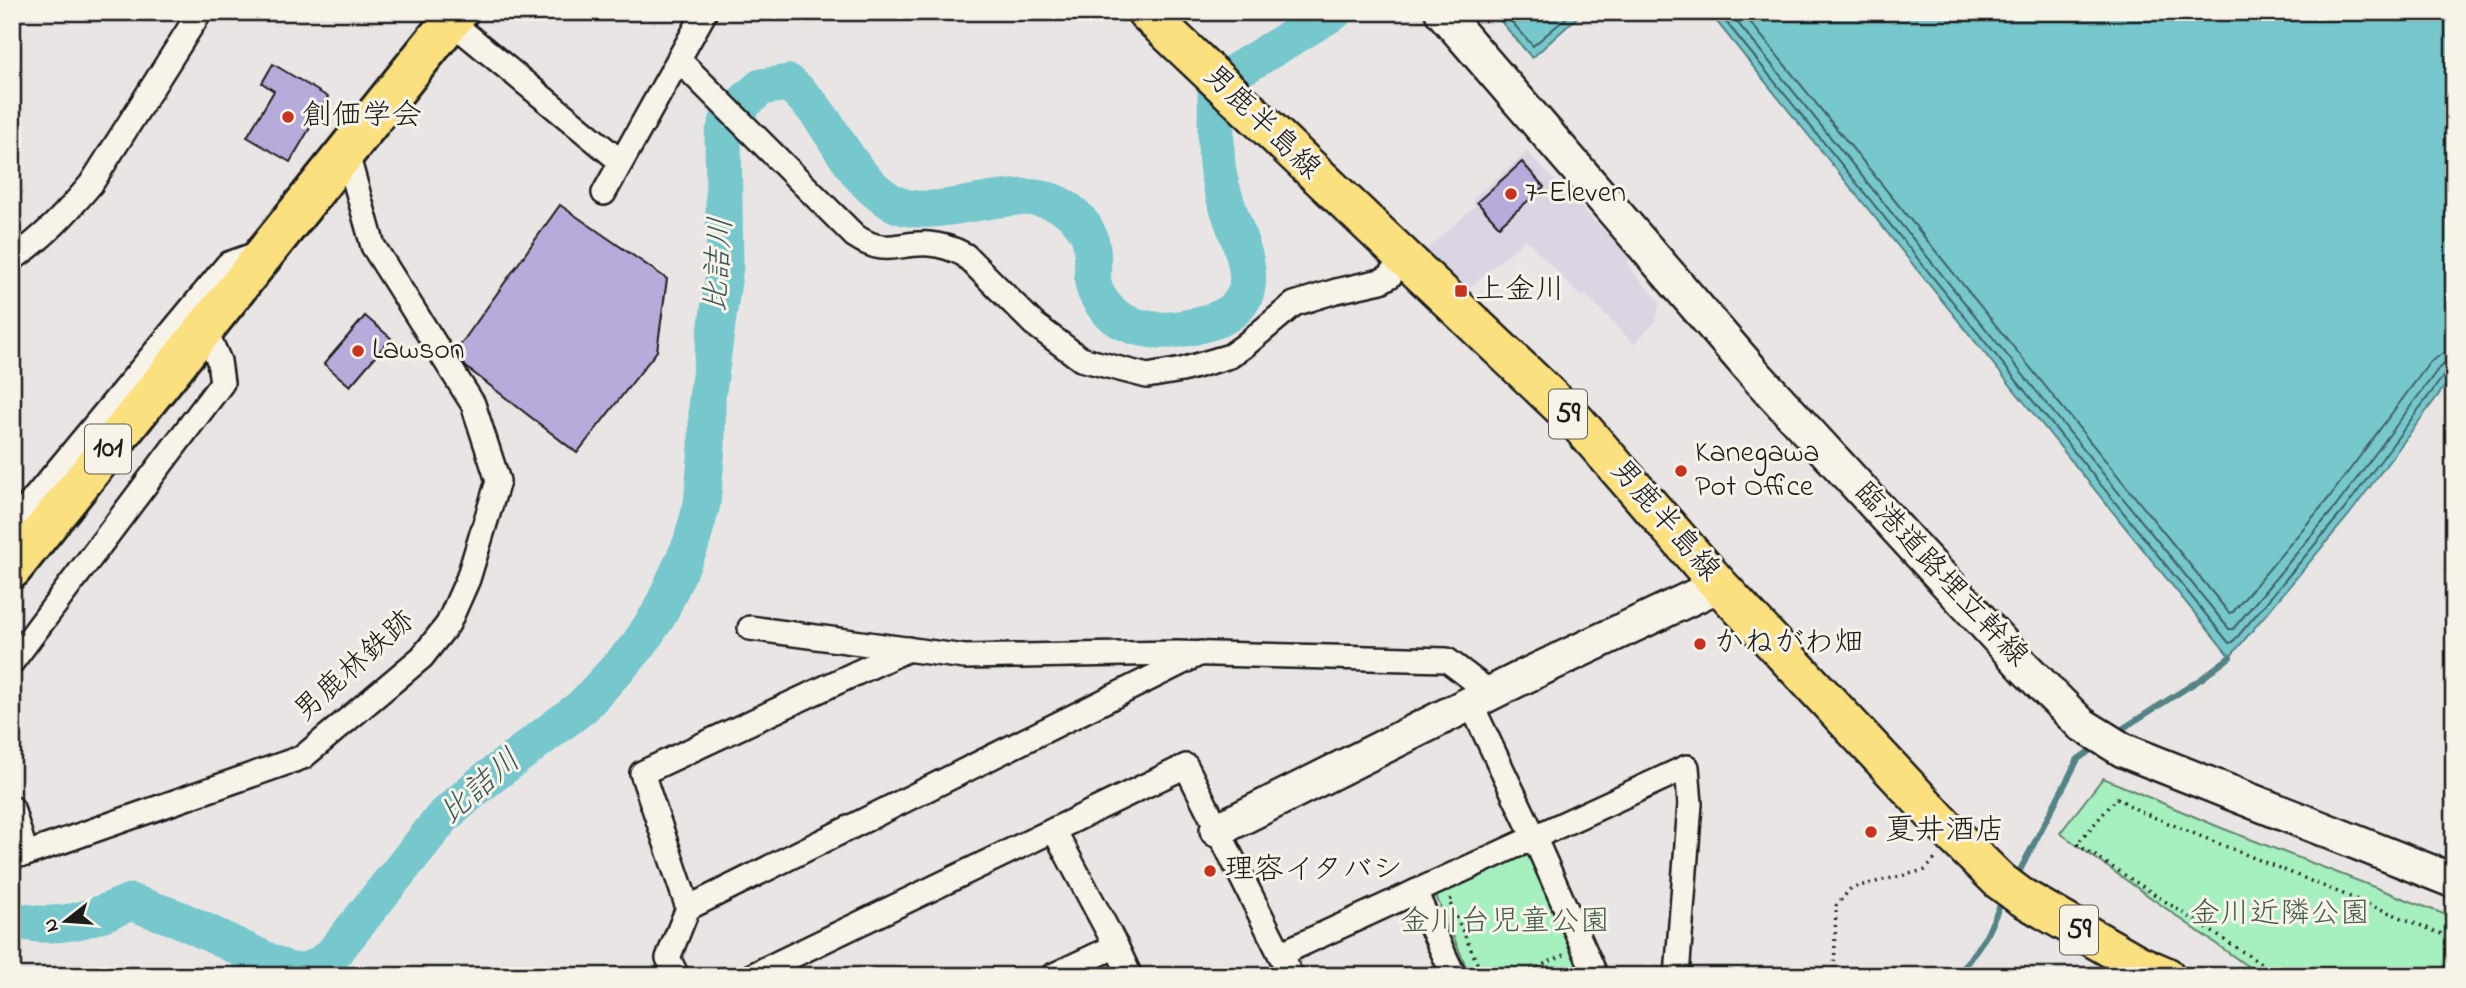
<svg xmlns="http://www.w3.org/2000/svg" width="2466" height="988" viewBox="0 0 2466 988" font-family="'Indie Flower','Klee One',sans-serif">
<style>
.built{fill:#dbd4e2}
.green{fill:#a6f0bf;stroke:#61866e;stroke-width:2}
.water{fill:#76c8cd;stroke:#528386;stroke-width:2}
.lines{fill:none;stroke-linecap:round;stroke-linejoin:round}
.shore{stroke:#406163;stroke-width:2}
.stream{stroke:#528386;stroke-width:6}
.river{stroke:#76c8cd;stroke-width:37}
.building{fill:#b7abdb;stroke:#1c1c1c;stroke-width:2}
.street-casing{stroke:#1c1c1c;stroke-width:28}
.secondary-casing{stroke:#1c1c1c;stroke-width:38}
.primary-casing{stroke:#1c1c1c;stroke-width:42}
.highway-casing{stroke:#1c1c1c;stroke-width:44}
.path{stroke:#1c1c1c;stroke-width:3.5;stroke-dasharray:2 5;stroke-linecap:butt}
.street{stroke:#f7f3e8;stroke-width:23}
.secondary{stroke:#f7f3e8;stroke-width:33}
.primary{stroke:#fbe080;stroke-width:37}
.highway{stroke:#fbe080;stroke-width:38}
.poi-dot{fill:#c8321e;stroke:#f7f3e8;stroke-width:2.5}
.labels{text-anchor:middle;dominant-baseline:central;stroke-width:6;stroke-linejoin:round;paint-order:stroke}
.shield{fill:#f7f3e8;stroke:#5e5c59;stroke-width:2}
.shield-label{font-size:28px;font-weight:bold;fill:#1c1c1c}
.poi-label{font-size:30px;fill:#1c1c1c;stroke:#f7f3e8;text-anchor:start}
.street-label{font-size:30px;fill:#1c1c1c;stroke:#f7f3e8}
.park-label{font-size:30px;fill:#455c4d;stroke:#f7f3e8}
.water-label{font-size:32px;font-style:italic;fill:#3c585a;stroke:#f7f3e8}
</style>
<rect width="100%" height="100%" fill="#eae5e5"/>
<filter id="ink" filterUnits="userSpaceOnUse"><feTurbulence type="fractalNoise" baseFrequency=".0143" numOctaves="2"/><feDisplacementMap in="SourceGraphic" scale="14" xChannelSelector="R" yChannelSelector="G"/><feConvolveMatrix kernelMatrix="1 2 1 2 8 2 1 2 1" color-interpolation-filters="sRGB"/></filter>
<g filter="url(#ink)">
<path class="built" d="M 1527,152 L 1629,256 L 1628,266 L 1660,302 L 1655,322 L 1634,344 L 1585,294 L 1581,297 L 1526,239 L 1462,294 L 1422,254 L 1476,205 L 1472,199 Z"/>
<g class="green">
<path d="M 2103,778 L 2219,827 L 2454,918 L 2454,976 L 2251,976 L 2247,966 L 2060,833 Z"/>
<path d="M 1532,854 L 1580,964 L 1549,976 L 1470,976 L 1436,896 L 1503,864 Z"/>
</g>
<g class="water">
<path d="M 1493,12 L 1583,12 L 1532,58 Z"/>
<path d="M 1709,12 L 2454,12 L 2454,374 L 2349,515 L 2230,657 Z"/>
</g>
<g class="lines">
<g class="shore">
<path d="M 1503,12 L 1533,46 L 1573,12"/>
<path d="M 1718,12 L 2229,643 L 2233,642 L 2343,511 L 2445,374 L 2454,371"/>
<path d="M 1729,12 L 2229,629 L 2233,629 L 2337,505 L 2439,368 L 2446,363 L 2454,362"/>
<path d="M 1742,12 L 2229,613 L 2233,612 L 2328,499 L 2430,362 L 2442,354 L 2454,352"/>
</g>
<g class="stream">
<path d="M 2114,734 L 2201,679 L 2230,657"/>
<path d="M 2016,878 L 2078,759 L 2097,746"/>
<path d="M 1958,976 L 1986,936 L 2003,899"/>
</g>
<path class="river" d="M 12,919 C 55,932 92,919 130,902 L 179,919 L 287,970 C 306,974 317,968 332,955 L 442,818 L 478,786 L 582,707 L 638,646 L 659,614 L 691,544 L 702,504 L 707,447 L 707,398 L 725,266 L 723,136 L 728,120 L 739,107 L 761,87 L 789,83 C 797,90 805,98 812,106 C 838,137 854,181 892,202 C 933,226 1011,181 1058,204 C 1073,211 1088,227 1091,243 C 1097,271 1084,282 1106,308 C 1123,328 1155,333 1179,329 C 1296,312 1231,244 1218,172 C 1214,147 1217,119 1216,93 L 1233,73 L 1334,12"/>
</g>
<g class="building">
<path d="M 273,64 L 328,97 L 290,162 L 247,137 L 274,91 L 262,83 Z"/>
<path d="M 1522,162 L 1544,187 L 1499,226 L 1477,202 Z"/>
<path d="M 560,205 L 667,279 L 657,351 L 577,453 L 466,367 L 456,351 Z"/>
<path d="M 365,316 L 391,338 L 350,386 L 324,364 Z"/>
</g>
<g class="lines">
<g class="street-casing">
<g id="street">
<path d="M 443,15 L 621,162"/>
<path d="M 679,60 L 855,236 C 886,257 897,242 929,244 C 942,245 954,249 965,255 L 1034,324 L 1081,359 L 1147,376 L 1182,370 L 1230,356 L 1244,346 L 1294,304 L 1336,291 L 1381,281 L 1390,276 L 1403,257"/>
<path d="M 604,193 L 705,12"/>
<path d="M 12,259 C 43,239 68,211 91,184 L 200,12"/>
<path d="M 12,525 L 228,264 L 262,252"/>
<path d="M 750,628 L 965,657 L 1177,653 L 1447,660 L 1492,694"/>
<path d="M 908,649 L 642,773 L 688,908 L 1201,653"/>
<path d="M 12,662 L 222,383 L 219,361 L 205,329"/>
<path d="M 1471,704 L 1534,837 L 1596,976"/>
<path d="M 12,808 L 26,854"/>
<path d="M 1054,830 L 1116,946"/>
<path d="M 12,856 L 26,854 L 303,757 L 422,657 L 448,624 L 468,579 L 498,481 L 473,404 L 373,246 L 346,150"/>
<path d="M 1415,892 L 1454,976"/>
<path d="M 1280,954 L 1687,767 L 1690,804 L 1677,976"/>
<path d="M 677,976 L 668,958 L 688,908"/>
<path d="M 751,976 L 1186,766 L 1291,976"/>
<path d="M 1052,976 L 1116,946 L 1130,976"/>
</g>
</g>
<g class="secondary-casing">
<g id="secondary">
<path d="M 1442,12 L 1753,372 L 2025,668 L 2081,724 L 2123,750 L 2454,881"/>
<path d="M 1217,830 L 1523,677 L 1719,585"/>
</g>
</g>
<g class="primary-casing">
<path id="primary" d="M 1146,12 L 1577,422 L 1719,585 L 1956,838 L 2000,881 L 2020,896 L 2138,964 L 2166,976"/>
</g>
<g class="highway-casing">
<path id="highway" d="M 12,569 L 458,12"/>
</g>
<g class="path">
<path d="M 1452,899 L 1449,901 L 1483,976"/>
<path d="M 1518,976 L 1564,955"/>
<path d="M 1834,976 L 1836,906 L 1851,888 L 1925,870 L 1937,857"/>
<path d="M 2267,976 L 2260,963 L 2077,844 L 2117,798 L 2141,812 L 2454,939"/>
</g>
<use href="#street" class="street"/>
<use href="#secondary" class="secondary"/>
<use href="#primary" class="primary"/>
<use href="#highway" class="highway"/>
</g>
</g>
<g class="poi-dot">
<circle cx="288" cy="117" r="7"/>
<circle cx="1511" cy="194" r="7"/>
<rect x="1454" y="284" width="14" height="14" rx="3.5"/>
<circle cx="358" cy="351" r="7"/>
<circle cx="1681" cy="471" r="7"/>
<circle cx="1700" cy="644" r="7"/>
<circle cx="1871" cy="832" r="7"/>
<circle cx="1210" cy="871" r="7"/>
</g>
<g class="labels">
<g class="shield">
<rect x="1549" y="389.5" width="38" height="49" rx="5"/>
<rect x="85" y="424.5" width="46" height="49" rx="5"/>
<rect x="2060" y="905.5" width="38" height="49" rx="5"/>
</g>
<g class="shield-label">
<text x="1568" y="414">59</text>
<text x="108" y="449">101</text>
<text x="2079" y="930">59</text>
</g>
<g class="poi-label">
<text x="302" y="117">創価学会</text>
<text x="1525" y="194">7-Eleven</text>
<text x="1475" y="291">上金川</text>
<text x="372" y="351">Lawson</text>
<text x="1695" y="454">Kanegawa<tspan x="1695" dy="34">Pot Office</tspan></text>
<text x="1714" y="644">かねがわ畑</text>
<text x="1885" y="832">夏井酒店</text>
<text x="1224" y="871">理容イタバシ</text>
</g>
<g class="street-label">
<text transform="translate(1261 123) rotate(44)">男鹿半島線</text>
<text transform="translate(1664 521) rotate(49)">男鹿半島線</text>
<text transform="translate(1940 575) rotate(47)">臨港道路埋立幹線</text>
<text transform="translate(355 667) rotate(-42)">男鹿林鉄跡</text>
</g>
<g class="park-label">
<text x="2280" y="915">金川近隣公園</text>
<text x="1505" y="923">金川台児童公園</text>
</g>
<g class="water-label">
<text transform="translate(720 265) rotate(-86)">比詰川</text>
<text transform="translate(481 788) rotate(-41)">比詰川</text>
</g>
</g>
<rect width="2466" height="988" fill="none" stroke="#f7f3e8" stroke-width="42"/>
<rect x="21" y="21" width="2424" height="946" fill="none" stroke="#1c1c1c" stroke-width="2.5" filter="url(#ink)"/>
<g transform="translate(66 921) rotate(253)" stroke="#f7f3e8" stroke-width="5" paint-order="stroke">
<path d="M0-5L12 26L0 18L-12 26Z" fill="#1c1c1c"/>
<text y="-10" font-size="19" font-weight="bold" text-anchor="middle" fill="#1c1c1c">N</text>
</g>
</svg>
